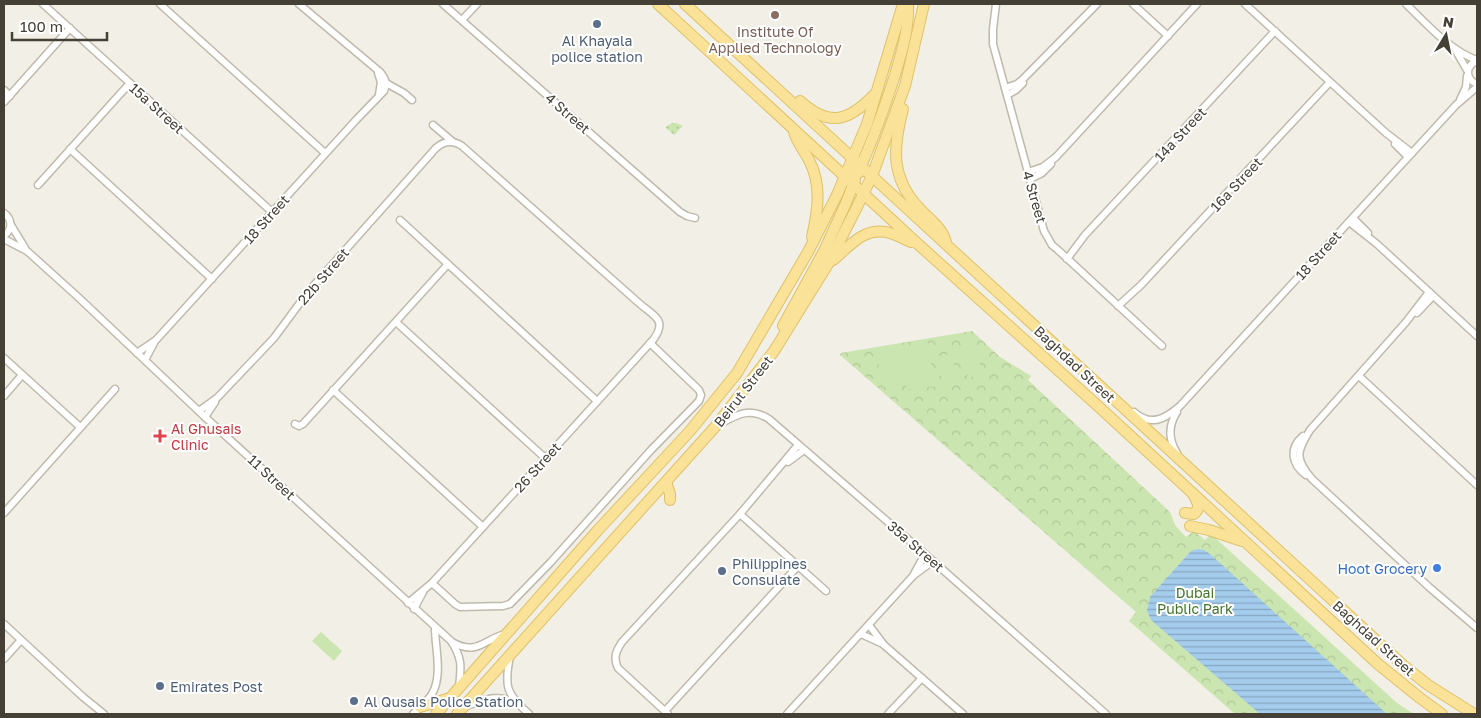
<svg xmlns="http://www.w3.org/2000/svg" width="1481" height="718" viewBox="0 0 1481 718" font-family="'Golos Text',sans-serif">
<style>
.grass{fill:url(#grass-dots)}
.park{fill:url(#park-crowns)}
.garden{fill:#cbe5b0}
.water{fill:url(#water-rules)}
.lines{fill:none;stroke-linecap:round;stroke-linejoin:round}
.street-casing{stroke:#c0baac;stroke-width:9}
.primary-casing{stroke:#dfc168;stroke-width:12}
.street{stroke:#fff;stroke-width:6}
.primary{stroke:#fae398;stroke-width:10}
.education-dot{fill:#8d6e63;stroke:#fff;stroke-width:2}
.service-dot{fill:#5c6f8a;stroke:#fff;stroke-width:2}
.health-dot{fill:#e0444e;stroke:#fff;stroke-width:2}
.shop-dot{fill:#3f7fe0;stroke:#fff;stroke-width:2}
.labels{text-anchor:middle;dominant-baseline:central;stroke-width:4;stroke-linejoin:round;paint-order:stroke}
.education-label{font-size:14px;fill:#785e54;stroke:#fff}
.service-label{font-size:14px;fill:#4e5e75;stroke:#fff;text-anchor:start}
.street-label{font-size:14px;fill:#454036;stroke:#fff}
.health-label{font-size:14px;fill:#be3a42;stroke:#fff;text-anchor:start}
.shop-label{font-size:14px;fill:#366cbe;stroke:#fff;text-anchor:end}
.park-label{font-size:14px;fill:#43742b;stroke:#fff}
</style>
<defs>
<pattern id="grass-dots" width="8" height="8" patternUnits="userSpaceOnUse" patternTransform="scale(1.25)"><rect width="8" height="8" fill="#cbe5b0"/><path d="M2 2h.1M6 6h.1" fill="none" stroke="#b0c698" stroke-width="1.8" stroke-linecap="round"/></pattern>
<pattern id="park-crowns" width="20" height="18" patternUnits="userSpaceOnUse" patternTransform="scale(1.25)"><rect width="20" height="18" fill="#cbe5b0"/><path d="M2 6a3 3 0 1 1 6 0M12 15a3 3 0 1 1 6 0" fill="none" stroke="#b0c698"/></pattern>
<pattern id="water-rules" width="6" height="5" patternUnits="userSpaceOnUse" patternTransform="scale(1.25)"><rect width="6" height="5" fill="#a4cced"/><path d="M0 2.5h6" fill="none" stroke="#87a7c1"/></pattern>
</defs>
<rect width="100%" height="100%" fill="#f2efe6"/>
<path class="grass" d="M 672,123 L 676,123 L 683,126 L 674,135 L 665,127 Z"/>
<path class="park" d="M 972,331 L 1000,357 L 1031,376 L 1028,380 L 1170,512 L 1175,525 L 1186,537 L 1194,531 L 1205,540 L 1211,534 L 1397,703 L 1414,714 L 1235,714 L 1129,621 L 1136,612 L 840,355 L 841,353 Z"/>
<g class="garden">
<path d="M 928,343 L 935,386 L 907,390 L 906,383 L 883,387 L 876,351 Z"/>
<path d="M 977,344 L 982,375 L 968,378 L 962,346 Z"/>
<path d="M 952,354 L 956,379 L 942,381 L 938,356 Z"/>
<path d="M 321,632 L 342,651 L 334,661 L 312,641 Z"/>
</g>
<path class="water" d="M 1198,549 L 1204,550 L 1210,554 L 1387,714 L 1260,714 L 1151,620 L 1147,611 L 1150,597 L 1191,551 Z"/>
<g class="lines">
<g class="street-casing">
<g id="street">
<path d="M 43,4 L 272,212"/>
<path d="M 160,4 L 325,153"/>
<path d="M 443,4 L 680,212 L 687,216 L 695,218"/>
<path d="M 996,4 L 993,29 L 993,44 L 1044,231 L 1052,245 L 1058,250 L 1162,346"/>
<path d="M 1133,4 L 1168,36"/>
<path d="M 1245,4 L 1386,133 L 1412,153"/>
<path d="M 1406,4 C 1426,23 1450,51 1477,60"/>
<path d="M 462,20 L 477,4"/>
<path d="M 1456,51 L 1467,70"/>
<path d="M 1477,61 C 1465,66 1465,79 1477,84"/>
<path d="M 378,73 L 381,82 L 379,95"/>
<path d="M 386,83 L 404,93 L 412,100"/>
<path d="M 1005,88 L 1017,84 L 1022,80 L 1097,4"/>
<path d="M 4,90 L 10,96"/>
<path d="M 1007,95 L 1016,90 L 1023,83"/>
<path d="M 1460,100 L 1466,87 L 1467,76"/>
<path d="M 4,102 L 70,28"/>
<path d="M 433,125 L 453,142"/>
<path d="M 1395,144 L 1408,157"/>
<path d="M 70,149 L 212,279"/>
<path d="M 1028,172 L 1043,167 L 1056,157 L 1197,4"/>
<path d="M 1030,179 L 1042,173 L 1051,164"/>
<path d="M 38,185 L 130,83"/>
<path d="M 4,213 C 12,219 13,229 4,236"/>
<path d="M 1353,218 L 1368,233"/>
<path d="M 400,220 L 597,401"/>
<path d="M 1349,222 L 1377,244 L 1477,336"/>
<path d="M 11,225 L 25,248"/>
<path d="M 4,239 L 27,251 L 78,297 L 205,417 L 451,641 C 463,659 461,668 459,687"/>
<path d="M 1067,259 L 1085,235 L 1275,31"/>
<path d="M 1429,292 L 1406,322 L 1310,430 C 1296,452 1295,459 1312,479 L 1429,587 L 1477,628"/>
<path d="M 1118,306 L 1141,285 L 1330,82"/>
<path d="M 1417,313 L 1433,296"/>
<path d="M 396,322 L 545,458"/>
<path d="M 137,353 L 156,340 L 356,120 L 384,91 C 387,84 386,79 380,72 L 299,4"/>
<path d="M 4,358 L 80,427"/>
<path d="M 145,360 L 154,343"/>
<path d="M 1359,376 L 1477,485"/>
<path d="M 333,390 L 483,527"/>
<path d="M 4,396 L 22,375"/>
<path d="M 199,411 L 217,398 L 274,338 L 308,292 L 436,148 C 444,141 453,140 462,146 L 640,304 C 654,316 668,320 653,340 L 432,583 L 408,603"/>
<path d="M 1134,412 C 1151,427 1165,419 1180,406 L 1456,105 L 1477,87"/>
<path d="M 1177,412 C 1168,426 1168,439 1177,453"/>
<path d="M 205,417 L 215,402"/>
<path d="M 295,424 L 299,426 L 303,424 L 448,264"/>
<path d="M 720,424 C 738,414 750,407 769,419 L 925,554 L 1106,714"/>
<path d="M 1303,436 C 1289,448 1291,464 1306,475"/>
<path d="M 788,462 L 804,450"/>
<path d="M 4,513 L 115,389"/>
<path d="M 740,514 L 826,591"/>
<path d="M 914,575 L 933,561"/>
<path d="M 432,583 L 455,604 L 460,607 L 503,606 L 510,604 L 550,563 L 651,450 L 699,401 L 701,395 L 699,390 L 650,343"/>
<path d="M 414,609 L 423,592"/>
<path d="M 4,624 L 83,697 L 104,714"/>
<path d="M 869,625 L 884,645 L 963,714"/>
<path d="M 861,634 L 883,644"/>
<path d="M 452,642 C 477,656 483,640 505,634"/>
<path d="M 510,656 C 504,686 506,694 529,714"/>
<path d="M 4,659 L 21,640"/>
<path d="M 466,706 C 485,700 496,694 515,702"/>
<path d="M 665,711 L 798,566"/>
<path d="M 413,714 C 419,708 427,702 432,694 C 443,675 435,648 435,628"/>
<path d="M 668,714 L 618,668 C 613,658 616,651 622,642 L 740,514 L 798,445"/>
<path d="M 787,714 L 913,576 L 925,554"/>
<path d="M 888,714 L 922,678"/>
</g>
</g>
<g class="primary-casing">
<g id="primary">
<path d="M 658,4 L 919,245 L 1098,406 L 1378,664 L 1420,698 L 1442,714"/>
<path d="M 685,4 L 1404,666 L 1428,685 L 1474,714"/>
<path d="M 800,101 C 830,128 849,121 875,94"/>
<path d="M 903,109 C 893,147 890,178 920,209 C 930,220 942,227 946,242"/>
<path d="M 794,132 C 797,143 804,150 809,160 C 822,185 818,210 812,237"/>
<path d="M 860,172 L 861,166 C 874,137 885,106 895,75 C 902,51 909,29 908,4"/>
<path d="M 833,260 C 850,246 864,226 890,233 C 897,235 904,239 911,242"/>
<path d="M 783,326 L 824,251 L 846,203 L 855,180 L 856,171 L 853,158"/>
<path d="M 666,482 L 670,494 L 670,500"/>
<path d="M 1185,513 L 1194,514 C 1201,508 1198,503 1194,496"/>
<path d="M 1190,526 L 1209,530 L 1242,541"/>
<path d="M 420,707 L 450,698"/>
<path d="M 436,714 L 598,530 L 690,431 L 737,373 L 808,252 L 837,195 L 867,124 L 903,4"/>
<path d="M 457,714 L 715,427 L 774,351 L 828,264 L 855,211 L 872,176 L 905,86 L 924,4"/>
</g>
</g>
<use href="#street" class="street"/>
<use href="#primary" class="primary"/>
</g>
<circle class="education-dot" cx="775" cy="15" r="5"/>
<g class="service-dot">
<circle cx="597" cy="24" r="5"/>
<circle cx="722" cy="571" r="5"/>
<circle cx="160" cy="686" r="5"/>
<circle cx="354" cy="701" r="5"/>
</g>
<path class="health-dot" d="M157.5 428.5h5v5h5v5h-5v5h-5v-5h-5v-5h5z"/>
<circle class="shop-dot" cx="1437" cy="568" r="5"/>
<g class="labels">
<g class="education-label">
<text x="775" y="31">Institute Of<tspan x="775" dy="16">Applied Technology</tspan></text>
</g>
<g class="service-label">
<text x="597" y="40" text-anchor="middle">Al Khayala<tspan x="597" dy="16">police station</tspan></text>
<text x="732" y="563">Philippines<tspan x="732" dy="16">Consulate</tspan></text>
<text x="170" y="686">Emirates Post</text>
<text x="364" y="701">Al Qusais Police Station</text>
</g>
<g class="street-label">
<text transform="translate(157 108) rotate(42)">15a Street</text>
<text transform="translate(568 113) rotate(41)">4 Street</text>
<text transform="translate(1180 134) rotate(-47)">14a Street</text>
<text transform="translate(1236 184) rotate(-47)">16a Street</text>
<text transform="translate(1035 197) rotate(74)">4 Street</text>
<text transform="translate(266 219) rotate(-48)">18 Street</text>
<text transform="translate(1318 255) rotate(-48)">18 Street</text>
<text transform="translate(323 276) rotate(-49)">22b Street</text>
<text transform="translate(1075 364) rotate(43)">Baghdad Street</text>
<text transform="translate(743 391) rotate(-52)">Beirut Street</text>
<text transform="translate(537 467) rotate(-48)">26 Street</text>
<text transform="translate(272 477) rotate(43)">11 Street</text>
<text transform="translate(916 546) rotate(41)">35a Street</text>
<text transform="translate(1374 638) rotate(42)">Baghdad Street</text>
</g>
<g class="health-label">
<text x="171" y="428">Al Ghusais<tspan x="171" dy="16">Clinic</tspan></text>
</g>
<g class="shop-label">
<text x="1427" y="568">Hoot Grocery</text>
</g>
<g class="park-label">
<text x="1195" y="592">Dubai<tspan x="1195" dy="16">Public Park</tspan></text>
</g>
</g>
<rect width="1481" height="718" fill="none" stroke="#454036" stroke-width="10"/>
<g transform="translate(1446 35) rotate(10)" stroke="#ffffff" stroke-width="4" paint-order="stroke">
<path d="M0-4L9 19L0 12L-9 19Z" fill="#454036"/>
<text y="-8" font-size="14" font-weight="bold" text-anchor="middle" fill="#454036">N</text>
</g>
<path d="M12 32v8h95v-8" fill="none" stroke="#454036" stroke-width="2.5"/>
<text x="20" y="32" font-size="15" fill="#454036" stroke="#ffffff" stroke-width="4" paint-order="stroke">100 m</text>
</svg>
